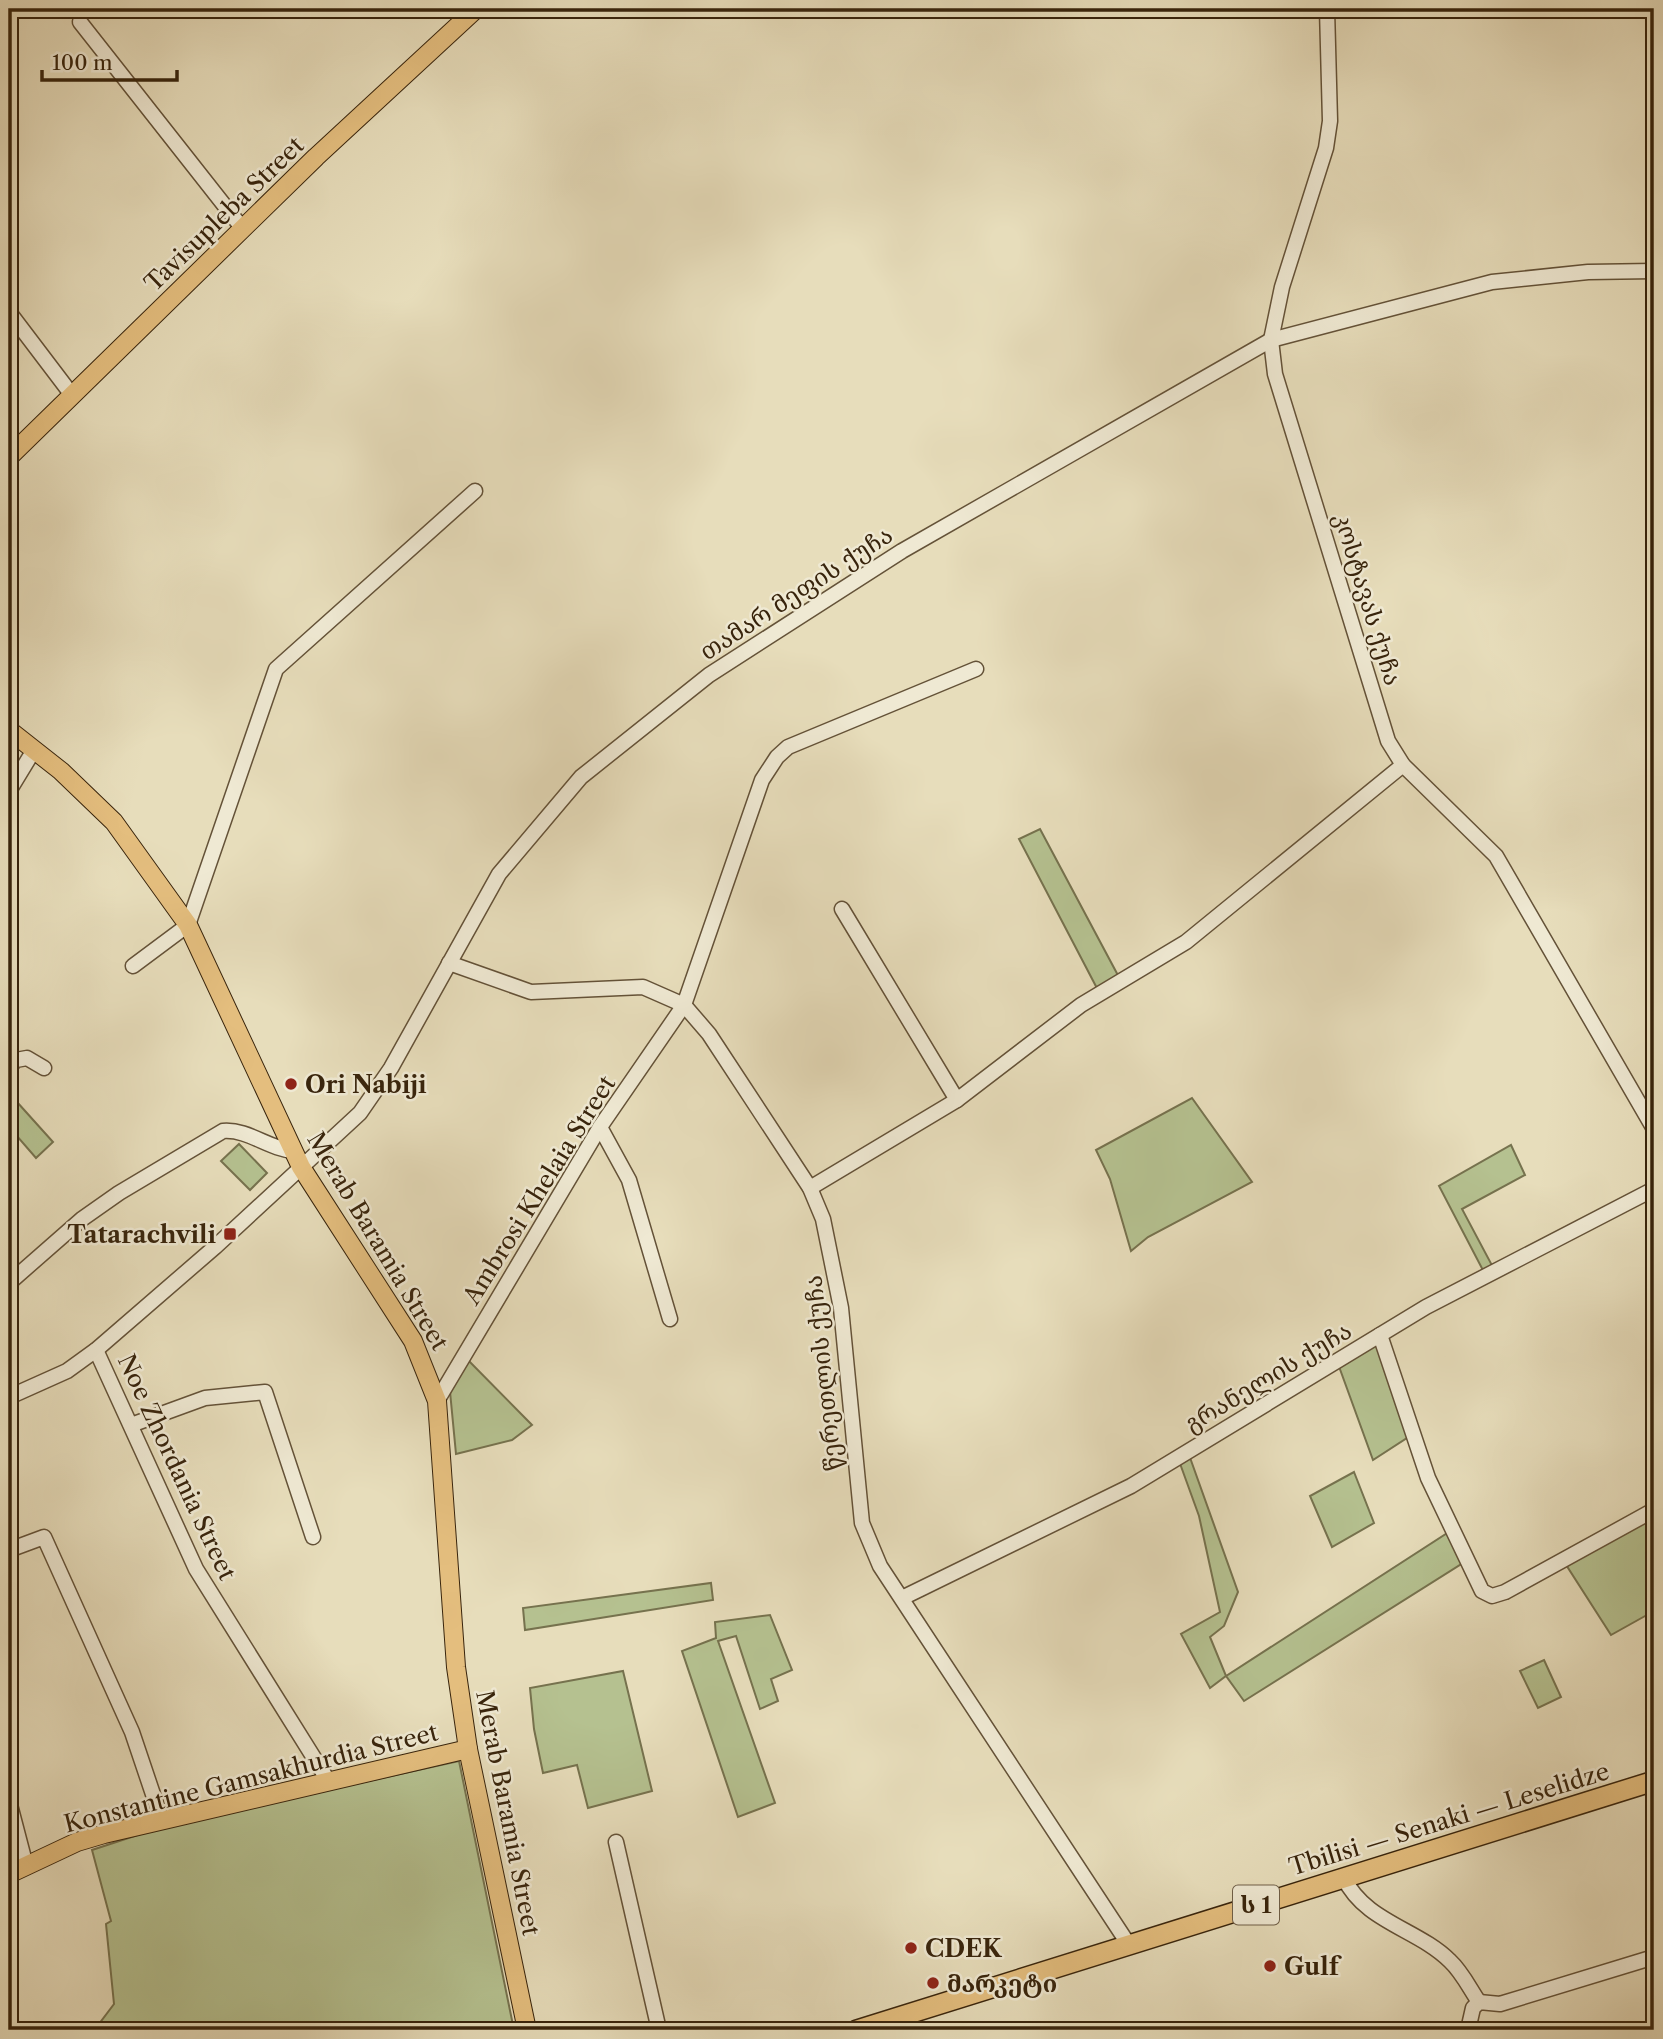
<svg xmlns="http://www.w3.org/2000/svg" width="1663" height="2039" viewBox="0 0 1663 2039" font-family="'Libre Caslon Text','Noto Serif Georgian',serif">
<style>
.green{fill:#b5c190;stroke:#76724e;stroke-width:2}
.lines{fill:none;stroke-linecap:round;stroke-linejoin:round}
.minor-casing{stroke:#645238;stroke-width:17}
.major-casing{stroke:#38240c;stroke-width:20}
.highway-casing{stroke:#38240c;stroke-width:22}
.minor{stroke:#efe9d3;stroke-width:14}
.major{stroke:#e4be7e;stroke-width:18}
.highway{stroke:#e4be7e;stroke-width:19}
.poi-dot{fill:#8f2418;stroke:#efe9d3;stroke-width:2.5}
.labels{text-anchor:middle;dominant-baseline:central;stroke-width:5;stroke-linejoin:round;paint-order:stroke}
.shield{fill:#efe9d3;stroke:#6f5f48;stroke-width:2}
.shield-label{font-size:23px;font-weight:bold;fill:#38240c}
.street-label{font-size:24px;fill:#38240c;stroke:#efe9d3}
.poi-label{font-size:24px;font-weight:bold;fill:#38240c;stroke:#efe9d3;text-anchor:start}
</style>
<rect width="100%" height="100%" fill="#e7ddbb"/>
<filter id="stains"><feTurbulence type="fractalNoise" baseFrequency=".00286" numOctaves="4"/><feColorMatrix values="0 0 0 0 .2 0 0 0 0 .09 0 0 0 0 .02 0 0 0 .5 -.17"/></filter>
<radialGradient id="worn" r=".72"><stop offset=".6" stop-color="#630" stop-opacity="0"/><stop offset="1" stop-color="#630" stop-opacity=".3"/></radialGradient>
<g class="green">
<path d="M 1040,829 L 1121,981 L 1100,994 L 1019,839 Z"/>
<path d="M 1192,1098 L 1252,1182 L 1148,1237 L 1131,1251 L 1110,1179 L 1096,1150 Z"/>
<path d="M 17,1102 L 53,1142 L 36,1158 L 9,1127 L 9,1110 Z"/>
<path d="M 239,1144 L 267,1173 L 250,1190 L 221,1161 Z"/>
<path d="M 1511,1145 L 1525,1175 L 1462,1209 L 1495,1271 L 1486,1276 L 1439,1186 Z"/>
<path d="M 1380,1335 L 1413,1434 L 1373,1460 L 1337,1361 Z"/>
<path d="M 464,1356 L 532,1425 L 512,1440 L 456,1454 L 449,1381 Z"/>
<path d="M 1188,1452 L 1238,1592 L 1224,1626 L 1210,1637 L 1226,1676 L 1452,1530 L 1466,1561 L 1244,1701 L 1226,1676 L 1210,1688 L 1181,1634 L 1220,1612 L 1199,1516 L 1178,1458 Z"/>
<path d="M 1354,1472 L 1374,1523 L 1332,1547 L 1310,1496 Z"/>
<path d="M 1654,1510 L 1654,1611 L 1611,1635 L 1563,1560 Z"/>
<path d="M 711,1583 L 713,1600 L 525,1630 L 523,1608 Z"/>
<path d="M 770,1615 L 792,1670 L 771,1679 L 778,1701 L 760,1709 L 736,1636 L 718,1641 L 775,1803 L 738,1817 L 682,1651 L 716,1638 L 715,1622 Z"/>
<path d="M 1544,1660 L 1561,1697 L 1538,1708 L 1520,1671 Z"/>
<path d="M 623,1671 L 652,1791 L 588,1808 L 577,1765 L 543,1773 L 534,1729 L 530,1688 Z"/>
<path d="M 459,1761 L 514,2030 L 101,2030 L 99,2024 L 114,2004 L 106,1924 L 111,1921 L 92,1850 L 165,1826 Z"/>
</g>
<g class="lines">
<g class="minor-casing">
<g id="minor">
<path d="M 1327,9 L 1330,121 L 1326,148 L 1282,287 L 1271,340 L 1275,374 L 1388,741 L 1403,765 L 1496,856 L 1654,1129"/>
<path d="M 80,22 L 243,229"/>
<path d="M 9,312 L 72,395"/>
<path d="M 9,791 L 34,750"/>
<path d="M 842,909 L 957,1100"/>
<path d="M 449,963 L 531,992 L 643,987 L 684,1005 L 709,1034 L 810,1188 L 823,1219 L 841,1308 L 862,1523 L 880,1566 L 1129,1945"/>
<path d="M 133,966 L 188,925 L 276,669 L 475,491"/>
<path d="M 9,1067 L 16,1060 L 27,1058 L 44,1068"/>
<path d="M 600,1127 L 629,1180 L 670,1319"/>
<path d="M 810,1188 L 957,1100 L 1081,1005 L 1186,942 L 1403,765"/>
<path d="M 9,1283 L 82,1219 L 119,1193 L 223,1131 C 249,1129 268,1149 294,1151"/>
<path d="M 1380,1335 L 1428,1478 L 1482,1591 L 1492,1596 L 1505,1592 L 1654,1510"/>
<path d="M 96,1350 L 196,1569 L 329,1782"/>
<path d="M 9,1397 L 67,1371 L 96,1350 L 215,1247 L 360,1113 L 391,1068 L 499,874 L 581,777 L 709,675 L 902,551 L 1271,340 L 1492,282 L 1588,272 L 1654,271"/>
<path d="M 437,1401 L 600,1127 L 684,1005 L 762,780 L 777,757 L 788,747 L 976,669"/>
<path d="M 131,1425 L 205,1398 L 265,1392 L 313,1537"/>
<path d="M 9,1550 L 44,1537 L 132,1732 L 162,1821"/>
<path d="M 902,1598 L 1131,1486 L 1426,1307 L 1654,1189"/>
<path d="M 9,1801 L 26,1866"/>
<path d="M 616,1842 L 659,2030"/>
<path d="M 1344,1878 C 1365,1922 1418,1929 1450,1961 C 1462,1972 1470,1989 1479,2002"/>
<path d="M 1468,2030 L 1473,2008 L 1479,2002 L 1500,2004 L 1654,1957"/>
</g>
</g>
<g class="major-casing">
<g id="major">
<path d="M 9,457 L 316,157 L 476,9"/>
<path d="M 9,730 L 61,771 L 114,822 L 188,925 L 301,1167 L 413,1341 L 437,1401 L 456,1667 L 468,1749 L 527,2030"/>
<path d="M 9,1874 L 77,1842 L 104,1834 L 468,1749"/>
</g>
</g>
<g class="highway-casing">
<path id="highway" d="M 857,2030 L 1654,1781"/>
</g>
<use href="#minor" class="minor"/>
<use href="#major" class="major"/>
<use href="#highway" class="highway"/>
</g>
<g class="poi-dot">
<circle cx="291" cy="1084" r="7"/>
<rect x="223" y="1227" width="14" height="14" rx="3.5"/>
<circle cx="911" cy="1948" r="7"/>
<circle cx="1270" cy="1966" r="7"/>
<circle cx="933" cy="1983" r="7"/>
</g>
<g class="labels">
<rect class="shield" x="1233" y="1885.5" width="46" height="39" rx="5"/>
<g class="shield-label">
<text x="1256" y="1905">ს 1</text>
</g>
<g class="street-label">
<text transform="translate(224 214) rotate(-44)">Tavisupleba Street</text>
<text transform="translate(796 593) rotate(-33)">თამარ მეფის ქუჩა</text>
<text transform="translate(1368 599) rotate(73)">კოსტავას ქუჩა</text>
<text transform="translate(539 1190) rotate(-58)">Ambrosi Khelaia Street</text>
<text transform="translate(378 1241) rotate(59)">Merab Baramia Street</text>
<text transform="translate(823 1373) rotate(-96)">წერეთლის ქუჩა</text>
<text transform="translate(1268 1377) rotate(-31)">გრანელის ქუჩა</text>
<text transform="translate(177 1467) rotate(65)">Noe Zhordania Street</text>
<text transform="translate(251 1778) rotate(-14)">Konstantine Gamsakhurdia Street</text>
<text transform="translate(508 1813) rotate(79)">Merab Baramia Street</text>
<text transform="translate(1449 1819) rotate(-17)">Tbilisi — Senaki — Leselidze</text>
</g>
<g class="poi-label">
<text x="305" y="1084">Ori Nabiji</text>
<text x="216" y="1234" text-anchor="end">Tatarachvili</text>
<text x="925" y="1948">CDEK</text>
<text x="1284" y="1966">Gulf</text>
<text x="947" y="1983">მარკეტი</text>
</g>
</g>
<rect width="1663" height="2039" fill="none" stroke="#e7ddbb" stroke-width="35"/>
<rect x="10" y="10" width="1642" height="2018" fill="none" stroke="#38240c" stroke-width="3.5"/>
<rect x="18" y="18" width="1628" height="2004" fill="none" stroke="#38240c" stroke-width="2"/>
<path d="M42 70v10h135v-10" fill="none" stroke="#38240c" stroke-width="3.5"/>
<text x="52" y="70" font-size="21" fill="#38240c" stroke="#efe9d3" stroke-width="5" paint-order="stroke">100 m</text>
<rect width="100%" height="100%" filter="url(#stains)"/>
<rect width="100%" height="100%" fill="url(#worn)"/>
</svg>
